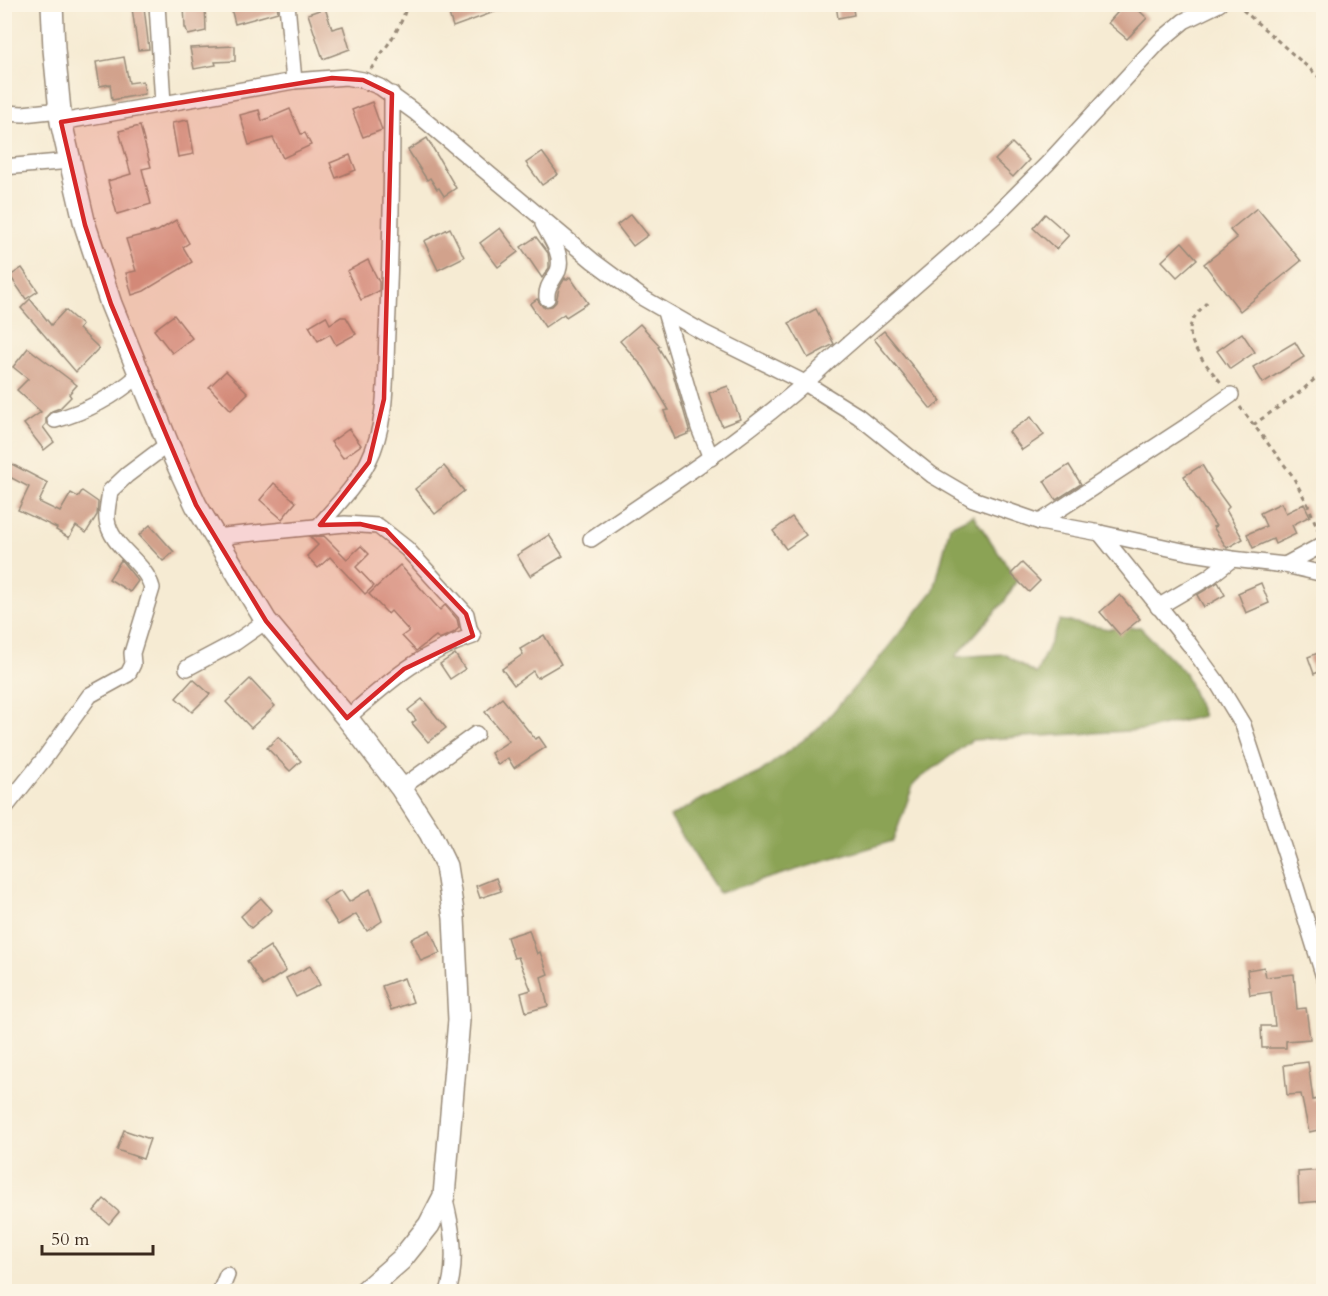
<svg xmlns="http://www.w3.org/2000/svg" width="1328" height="1296" viewBox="0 0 1328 1296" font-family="Cardo,serif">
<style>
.forest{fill:#8ba354;stroke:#636639;stroke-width:1.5}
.building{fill:#d2a28c}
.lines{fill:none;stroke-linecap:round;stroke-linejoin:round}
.minor-casing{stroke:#988a78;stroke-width:18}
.secondary-casing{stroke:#988a78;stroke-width:24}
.path{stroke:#988a78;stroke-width:3;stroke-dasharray:4.5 4.5;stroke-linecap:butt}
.minor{stroke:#fff;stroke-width:15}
.secondary{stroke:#fff;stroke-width:21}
.marked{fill:#d62828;fill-opacity:0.2;stroke:#d62828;stroke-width:4.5;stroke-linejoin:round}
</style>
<rect width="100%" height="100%" fill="#fcf5e5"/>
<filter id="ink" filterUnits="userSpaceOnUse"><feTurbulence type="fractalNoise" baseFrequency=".0167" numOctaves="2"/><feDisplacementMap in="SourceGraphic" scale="12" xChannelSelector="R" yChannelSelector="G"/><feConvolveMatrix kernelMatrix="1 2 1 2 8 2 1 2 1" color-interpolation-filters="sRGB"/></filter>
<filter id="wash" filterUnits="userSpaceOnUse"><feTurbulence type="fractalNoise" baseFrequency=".008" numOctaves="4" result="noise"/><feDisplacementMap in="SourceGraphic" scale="24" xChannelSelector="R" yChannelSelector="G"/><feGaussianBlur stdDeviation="1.35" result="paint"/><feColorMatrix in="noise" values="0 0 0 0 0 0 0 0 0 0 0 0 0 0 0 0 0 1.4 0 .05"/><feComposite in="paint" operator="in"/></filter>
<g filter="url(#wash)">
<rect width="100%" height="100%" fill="#f6ebd3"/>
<path class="forest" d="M 973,515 L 1017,580 L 1004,602 L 955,657 L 1004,654 L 1036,674 L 1060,620 L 1109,629 L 1140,627 L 1185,673 L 1203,716 L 1144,730 L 972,740 L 914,783 L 893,841 L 719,893 L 670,817 L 704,798 L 759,773 L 818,729 L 874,665 L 934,590 L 950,526 Z"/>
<g id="blocks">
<g class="building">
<path d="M 184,4 L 205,4 L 206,31 L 188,35 L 186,28 L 185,28 Z"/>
<path d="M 230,4 L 277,4 L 278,12 L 235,24 Z"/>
<path d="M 455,4 L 508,4 L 508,7 L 453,27 L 447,7 Z"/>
<path d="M 836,4 L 852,4 L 854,15 L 838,18 Z"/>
<path d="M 1125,4 L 1132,4 L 1147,18 L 1127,39 L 1108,23 Z"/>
<path d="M 144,7 L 149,49 L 138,50 L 132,8 Z"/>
<path d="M 325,8 L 332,29 L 343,26 L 350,49 L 323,59 L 308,14 Z"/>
<path d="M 235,46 L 235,61 L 215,62 L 216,65 L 194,69 L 190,48 Z"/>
<path d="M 124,57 L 129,83 L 143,81 L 145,94 L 112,100 L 110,84 L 100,86 L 96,62 Z"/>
<path d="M 372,102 L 382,130 L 363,137 L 352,110 Z"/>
<path d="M 290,109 L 301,134 L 305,133 L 311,145 L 283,158 L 273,138 L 249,145 L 240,115 L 259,110 L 262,121 Z"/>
<path d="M 188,120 L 194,154 L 178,157 L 172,123 Z"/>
<path d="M 140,126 L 151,167 L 142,169 L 151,204 L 117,214 L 108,181 L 131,174 L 119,131 Z"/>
<path d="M 427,138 L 456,188 L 444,196 L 439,188 L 437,189 L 430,178 L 427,180 L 408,150 Z"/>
<path d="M 1012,143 L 1029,160 L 1013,177 L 995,160 Z"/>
<path d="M 542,152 L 558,174 L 542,185 L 526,163 Z"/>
<path d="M 350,155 L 356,170 L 336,178 L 330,163 Z"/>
<path d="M 1257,208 L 1301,261 L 1240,311 L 1204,264 L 1237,238 L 1230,230 Z"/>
<path d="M 631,214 L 648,235 L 633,246 L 617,225 Z"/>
<path d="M 1045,214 L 1069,235 L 1056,249 L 1033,228 Z"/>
<path d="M 176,220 L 189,243 L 183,247 L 192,262 L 144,291 L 132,295 L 126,273 L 136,271 L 126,239 L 158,231 Z"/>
<path d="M 450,228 L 464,257 L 438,270 L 424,241 Z"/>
<path d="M 500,228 L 518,252 L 498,267 L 480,243 Z"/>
<path d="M 536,237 L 548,253 L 549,260 L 549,268 L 542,278 L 521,247 Z"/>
<path d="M 1182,242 L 1197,259 L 1177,277 L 1162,261 Z"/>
<path d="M 368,260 L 379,282 L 379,291 L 361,300 L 347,271 Z"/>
<path d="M 22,268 L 38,291 L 26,299 L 10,276 Z"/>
<path d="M 570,277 L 588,303 L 566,317 L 564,314 L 545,327 L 530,304 L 537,299 L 543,307 L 552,306 L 556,302 L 559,288 L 565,278 L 566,280 Z"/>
<path d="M 30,299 L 51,325 L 65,310 L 82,325 L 79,329 L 99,348 L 76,372 L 21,308 Z"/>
<path d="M 816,309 L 834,344 L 808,358 L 789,323 Z"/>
<path d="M 174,315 L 192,338 L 172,353 L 154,330 Z"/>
<path d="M 326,316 L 330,324 L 341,317 L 346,317 L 356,334 L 336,345 L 330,334 L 318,341 L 309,326 Z"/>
<path d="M 640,324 L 660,346 L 658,347 L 672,370 L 690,433 L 675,439 L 664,411 L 669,410 L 644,368 L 620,341 Z"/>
<path d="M 884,331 L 941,401 L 931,409 L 874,339 Z"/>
<path d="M 1242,333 L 1255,352 L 1230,369 L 1217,351 Z"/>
<path d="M 1295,342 L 1304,357 L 1263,383 L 1253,367 Z"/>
<path d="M 28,348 L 77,385 L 69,394 L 71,397 L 60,408 L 52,411 L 46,417 L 46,424 L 43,427 L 54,442 L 44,450 L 24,424 L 41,412 L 17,390 L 28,379 L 13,367 Z"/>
<path d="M 226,371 L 248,393 L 231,410 L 209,387 Z"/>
<path d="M 728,386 L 740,419 L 722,426 L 709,393 Z"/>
<path d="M 1031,417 L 1044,435 L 1022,450 L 1009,432 Z"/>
<path d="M 349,429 L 361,445 L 343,458 L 331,442 Z"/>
<path d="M 4,460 L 48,483 L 39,502 L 60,512 L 71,493 L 78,497 L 82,491 L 98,502 L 97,515 L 86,533 L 76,526 L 69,538 L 56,530 L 57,528 L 18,510 L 29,487 L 4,474 Z"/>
<path d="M 1069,465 L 1081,484 L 1056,500 L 1044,481 Z"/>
<path d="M 1202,465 L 1211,480 L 1210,481 L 1229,507 L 1226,510 L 1243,539 L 1227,548 L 1213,527 L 1216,526 L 1195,496 L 1184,476 Z"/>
<path d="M 444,466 L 464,491 L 435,514 L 415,489 Z"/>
<path d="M 274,483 L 296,502 L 282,519 L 260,500 Z"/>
<path d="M 1281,503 L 1286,513 L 1304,504 L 1310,516 L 1292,525 L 1296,534 L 1275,544 L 1273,539 L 1253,548 L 1247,534 L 1266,526 L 1260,513 Z"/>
<path d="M 792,517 L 806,535 L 786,549 L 773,531 Z"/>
<path d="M 150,525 L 174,552 L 163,561 L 139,535 Z"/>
<path d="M 549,535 L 563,556 L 530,576 L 517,555 Z"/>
<path d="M 324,536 L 347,559 L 361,546 L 369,554 L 356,567 L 374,586 L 365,594 L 330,557 L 318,568 L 307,556 L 318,545 L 310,537 Z"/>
<path d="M 121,560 L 138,581 L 130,592 L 109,579 Z"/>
<path d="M 1022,563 L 1040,581 L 1029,592 L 1011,574 Z"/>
<path d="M 400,565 L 440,610 L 445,605 L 457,619 L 459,628 L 453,633 L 439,639 L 436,636 L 416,651 L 402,636 L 409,631 L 391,611 L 388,614 L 369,594 Z"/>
<path d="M 1218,582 L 1225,595 L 1204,607 L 1197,595 Z"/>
<path d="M 1261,583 L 1269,603 L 1246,613 L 1238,593 Z"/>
<path d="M 1120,595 L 1140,619 L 1120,635 L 1100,612 Z"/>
<path d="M 544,635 L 561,664 L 537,678 L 533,671 L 514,685 L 502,669 L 523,654 L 520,649 Z"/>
<path d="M 1323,651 L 1323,670 L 1314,674 L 1308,657 Z"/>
<path d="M 455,654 L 465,669 L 450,679 L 440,664 Z"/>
<path d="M 193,679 L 210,694 L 192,712 L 176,698 Z"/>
<path d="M 250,679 L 275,706 L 251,728 L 226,702 Z"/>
<path d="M 502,698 L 535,739 L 539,737 L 546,747 L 514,768 L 508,758 L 498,765 L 491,753 L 509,741 L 485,712 Z"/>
<path d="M 422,699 L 446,728 L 428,742 L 412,723 L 416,720 L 408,710 Z"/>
<path d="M 278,737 L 301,761 L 290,771 L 267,748 Z"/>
<path d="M 496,878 L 501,891 L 480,898 L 476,886 Z"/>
<path d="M 370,889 L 382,921 L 367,931 L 356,914 L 338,925 L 323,901 L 341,890 L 349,902 Z"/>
<path d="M 261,898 L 272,910 L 251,928 L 241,916 Z"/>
<path d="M 430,930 L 440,953 L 421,961 L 411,939 Z"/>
<path d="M 529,930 L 537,954 L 540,952 L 548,974 L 541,977 L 548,1006 L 526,1012 L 521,993 L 531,990 L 518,957 L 514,958 L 507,937 Z"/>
<path d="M 270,946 L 286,971 L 263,986 L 247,961 Z"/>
<path d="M 310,966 L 320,985 L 296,997 L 286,978 Z"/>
<path d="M 1264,967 L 1266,977 L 1294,974 L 1297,1009 L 1306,1008 L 1310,1039 L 1286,1041 L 1286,1048 L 1262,1048 L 1261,1026 L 1275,1026 L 1271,992 L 1250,995 L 1247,970 Z"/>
<path d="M 404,978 L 413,1002 L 391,1010 L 382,986 Z"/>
<path d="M 1308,1062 L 1313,1100 L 1323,1098 L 1323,1129 L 1309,1132 L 1301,1094 L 1287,1095 L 1284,1065 Z"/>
<path d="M 124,1130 L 150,1139 L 143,1159 L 117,1150 Z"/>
<path d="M 1323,1170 L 1323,1201 L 1299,1203 L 1298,1172 Z"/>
<path d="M 104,1199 L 119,1212 L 109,1224 L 94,1211 Z"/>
</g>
</g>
</g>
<g filter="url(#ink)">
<use href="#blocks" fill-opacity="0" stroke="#988a78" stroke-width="1.5"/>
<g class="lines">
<g class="minor-casing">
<g id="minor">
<path d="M 157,4 L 163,104"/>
<path d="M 287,4 L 294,81"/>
<path d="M 4,113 L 23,114 L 60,110"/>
<path d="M 61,122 L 294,81 L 346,77 L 363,80 L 380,87 L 416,113 L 593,261 L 643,298 L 704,333 L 805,383 L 858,416 L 932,475 L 973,499 L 1040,522 L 1100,533 L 1187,552 L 1232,559 L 1285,565 L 1324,574"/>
<path d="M 4,167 L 70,161"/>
<path d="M 543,224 C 550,237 564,255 558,271 C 553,281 546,286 547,298"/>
<path d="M 665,312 L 699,428 L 711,458"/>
<path d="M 55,420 C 88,411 114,397 139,375"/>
<path d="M 1040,522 L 1187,426 L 1231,395"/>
<path d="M 318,527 C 336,506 356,486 368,462 C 388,423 385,374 387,332 C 391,253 392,173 392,94"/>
<path d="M 1100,533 L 1190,645 L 1217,682 L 1243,725 L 1292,874 L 1324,977"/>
<path d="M 214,537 L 345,524 L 378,526 L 407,549 L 466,614 L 469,628 L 473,636 C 418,654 390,681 347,718"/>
<path d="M 591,539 C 673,483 757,430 829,361 L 995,216 L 1047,164 L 1160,41 L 1184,21 L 1219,4"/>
<path d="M 1285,565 L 1324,544"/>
<path d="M 1158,607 L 1209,577 L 1232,559"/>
<path d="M 187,668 L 236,642 L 266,621"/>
<path d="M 401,788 L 476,734"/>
<path d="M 4,809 L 44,759 L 90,695 L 128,674 L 133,664 L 132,653 L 152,588 C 145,561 111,548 107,520 C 106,511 109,500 110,491 L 127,475 L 168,444"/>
<path d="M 444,1196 C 452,1227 458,1260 448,1292"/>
<path d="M 220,1292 L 227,1275"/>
</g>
</g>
<g class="secondary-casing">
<path id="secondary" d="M 52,4 L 54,49 L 61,122 L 85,225 L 111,304 L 168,444 L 196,505 L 266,621 L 347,718 L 401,788 L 430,833 L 446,866 L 454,918 L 459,1020 L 444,1196 L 429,1225 L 401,1260 L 364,1292"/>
</g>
<g class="path">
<path d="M 1236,4 L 1319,77 L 1324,77"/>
<path d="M 371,69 C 385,47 401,31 407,4"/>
<path d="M 1207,302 C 1202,308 1193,317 1191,324 C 1184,343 1212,371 1223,385"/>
<path d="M 1240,407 L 1292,475 L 1308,505 L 1319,532"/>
<path d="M 1253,425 L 1300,392 L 1324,371"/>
</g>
<use href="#minor" class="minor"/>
<use href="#secondary" class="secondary"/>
</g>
</g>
<path class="marked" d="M 332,78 L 363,80 L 392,94 L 384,399 L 369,462 L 320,525 L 360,524 L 386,530 L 466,614 L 473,636 L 404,669 L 347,718 L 266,621 L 196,505 L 111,304 L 85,225 L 61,122 Z"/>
<rect width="1328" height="1296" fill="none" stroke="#fcf5e5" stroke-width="24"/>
<path d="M42 1245v9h111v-9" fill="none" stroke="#3b2a1e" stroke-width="3"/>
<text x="51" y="1245" font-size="18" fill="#3b2a1e" stroke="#fcf5e5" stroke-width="4.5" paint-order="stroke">50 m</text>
</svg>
